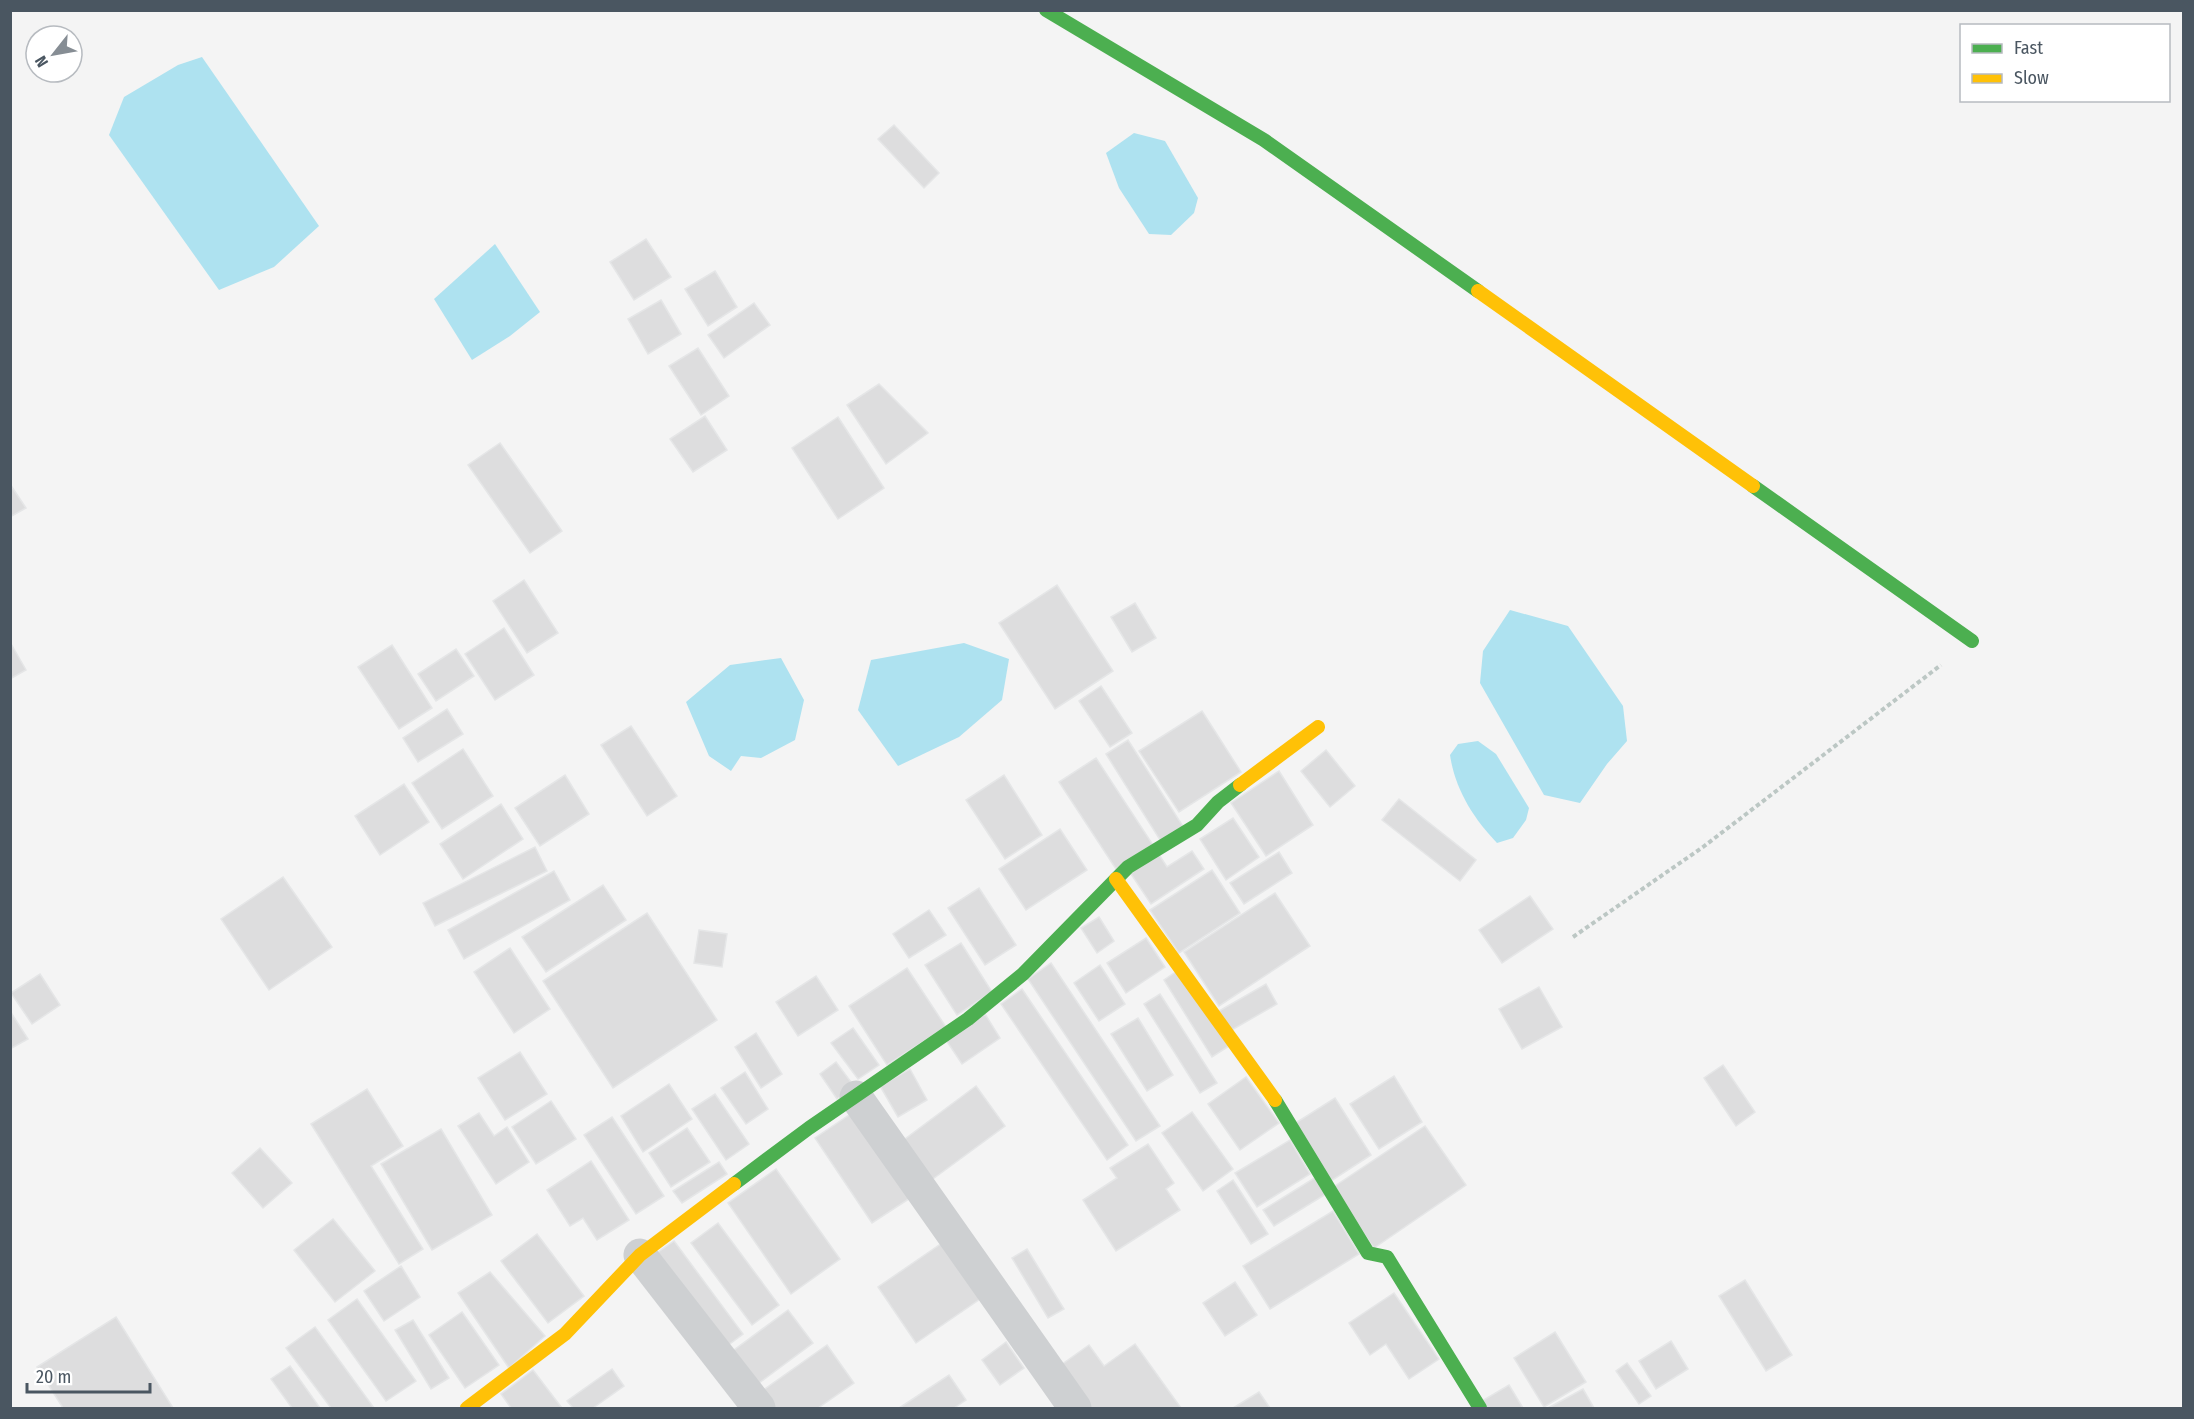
<svg xmlns="http://www.w3.org/2000/svg" width="2194" height="1419" viewBox="0 0 2194 1419" font-family="'Fira Sans Condensed',sans-serif">
<style>
.water{fill:#aee2f0}
.building{fill:#ddddde;stroke:#e5e6e7;stroke-width:1.5}
.lines{fill:none;stroke-linecap:round;stroke-linejoin:round}
.path{stroke:#bcc7c4;stroke-width:4;stroke-dasharray:4.5 3;stroke-linecap:butt}
.street{stroke:#ced0d2;stroke-width:33}
.fast{stroke:#4caf50;stroke-width:14}
.slow{stroke:#ffc107;stroke-width:14}
</style>
<rect width="100%" height="100%" fill="#f4f4f4"/>
<g class="water">
<path d="M 202,57 L 319,226 L 274,267 L 219,290 L 109,135 L 124,97 L 178,65 Z"/>
<path d="M 1134,133 L 1165,141 L 1198,198 L 1194,213 L 1171,235 L 1149,234 L 1119,188 L 1106,153 Z"/>
<path d="M 495,244 L 540,312 L 510,336 L 472,360 L 434,299 Z"/>
<path d="M 1510,610 L 1568,626 L 1623,706 L 1627,741 L 1607,764 L 1580,803 L 1544,795 L 1480,683 L 1483,651 Z"/>
<path d="M 964,643 L 1009,659 L 1002,700 L 959,737 L 898,766 L 858,710 L 871,660 Z"/>
<path d="M 781,658 L 804,700 L 795,740 L 761,758 L 741,756 L 731,771 L 709,756 L 686,702 L 730,665 Z"/>
<path d="M 1478,741 L 1496,754 L 1529,808 L 1526,820 L 1513,838 L 1497,843 C 1473,818 1455,789 1450,755 L 1458,744 Z"/>
</g>
<g class="building">
<path d="M 894,125 L 939,173 L 924,188 L 878,139 Z"/>
<path d="M 646,239 L 671,277 L 634,300 L 610,262 Z"/>
<path d="M 715,271 L 737,307 L 708,326 L 685,289 Z"/>
<path d="M 661,300 L 681,334 L 648,354 L 628,319 Z"/>
<path d="M 754,303 L 770,325 L 724,358 L 708,335 Z"/>
<path d="M 698,348 L 729,396 L 701,415 L 669,366 Z"/>
<path d="M 879,384 L 928,433 L 886,464 L 847,405 Z"/>
<path d="M 705,416 L 727,450 L 693,472 L 670,439 Z"/>
<path d="M 838,417 L 884,488 L 838,519 L 792,448 Z"/>
<path d="M 500,443 L 562,531 L 530,553 L 468,465 Z"/>
<path d="M 10,484 L 26,508 L 10,517 Z"/>
<path d="M 524,580 L 558,633 L 527,653 L 493,601 Z"/>
<path d="M 1057,585 L 1113,671 L 1055,709 L 999,623 Z"/>
<path d="M 1135,603 L 1156,638 L 1132,652 L 1111,617 Z"/>
<path d="M 504,628 L 534,675 L 495,700 L 465,654 Z"/>
<path d="M 10,642 L 26,670 L 10,679 Z"/>
<path d="M 392,645 L 432,708 L 399,729 L 358,667 Z"/>
<path d="M 456,649 L 474,676 L 436,701 L 418,674 Z"/>
<path d="M 1101,686 L 1132,733 L 1110,747 L 1079,701 Z"/>
<path d="M 447,709 L 463,734 L 418,762 L 403,738 Z"/>
<path d="M 1202,711 L 1241,772 L 1179,812 L 1139,751 Z"/>
<path d="M 631,726 L 677,796 L 647,816 L 601,745 Z"/>
<path d="M 1128,740 L 1184,828 L 1162,843 L 1106,754 Z"/>
<path d="M 463,749 L 493,796 L 442,829 L 412,783 Z"/>
<path d="M 1326,750 L 1355,786 L 1330,807 L 1301,771 Z"/>
<path d="M 1096,758 L 1153,845 L 1116,869 L 1059,782 Z"/>
<path d="M 1279,771 L 1313,825 L 1266,856 L 1231,803 Z"/>
<path d="M 565,775 L 589,814 L 540,846 L 515,808 Z"/>
<path d="M 1004,775 L 1042,835 L 1005,859 L 966,800 Z"/>
<path d="M 404,784 L 429,822 L 380,855 L 355,816 Z"/>
<path d="M 1399,799 L 1476,860 L 1460,881 L 1382,820 Z"/>
<path d="M 501,804 L 523,839 L 463,879 L 440,844 Z"/>
<path d="M 1233,818 L 1259,857 L 1226,880 L 1200,839 Z"/>
<path d="M 1060,829 L 1087,870 L 1026,910 L 999,869 Z"/>
<path d="M 535,847 L 547,871 L 435,926 L 423,903 Z"/>
<path d="M 1192,851 L 1204,869 L 1151,904 L 1129,871 L 1158,853 L 1167,867 Z"/>
<path d="M 1279,852 L 1292,873 L 1244,904 L 1230,883 Z"/>
<path d="M 1212,870 L 1240,913 L 1179,953 L 1150,910 Z"/>
<path d="M 554,871 L 570,900 L 464,959 L 448,930 Z"/>
<path d="M 283,877 L 332,947 L 269,990 L 221,919 Z"/>
<path d="M 603,885 L 626,920 L 546,972 L 522,937 Z"/>
<path d="M 979,888 L 1016,945 L 985,965 L 948,908 Z"/>
<path d="M 1275,893 L 1310,946 L 1219,1006 L 1184,952 Z"/>
<path d="M 1530,896 L 1553,929 L 1502,963 L 1479,930 Z"/>
<path d="M 929,910 L 946,935 L 909,958 L 893,934 Z"/>
<path d="M 647,913 L 717,1020 L 613,1088 L 543,981 Z"/>
<path d="M 1099,917 L 1114,941 L 1097,953 L 1081,928 Z"/>
<path d="M 699,930 L 727,934 L 722,967 L 694,963 Z"/>
<path d="M 1146,938 L 1165,967 L 1126,993 L 1107,963 Z"/>
<path d="M 961,943 L 992,992 L 957,1015 L 925,965 Z"/>
<path d="M 510,948 L 550,1009 L 514,1033 L 474,972 Z"/>
<path d="M 1051,963 L 1160,1126 L 1136,1141 L 1028,979 Z"/>
<path d="M 1100,965 L 1125,1004 L 1099,1021 L 1074,983 Z"/>
<path d="M 907,968 L 946,1027 L 887,1065 L 849,1006 Z"/>
<path d="M 1180,969 L 1229,1046 L 1212,1057 L 1164,980 Z"/>
<path d="M 40,974 L 60,1005 L 32,1024 L 11,993 Z"/>
<path d="M 816,976 L 838,1010 L 798,1036 L 776,1002 Z"/>
<path d="M 1266,984 L 1277,1004 L 1230,1031 L 1219,1011 Z"/>
<path d="M 1539,987 L 1562,1027 L 1522,1049 L 1499,1009 Z"/>
<path d="M 1022,989 L 1128,1145 L 1107,1160 L 1001,1004 Z"/>
<path d="M 1160,994 L 1217,1083 L 1200,1093 L 1144,1004 Z"/>
<path d="M 10,1011 L 28,1039 L 10,1049 Z"/>
<path d="M 985,1014 L 1000,1038 L 962,1064 L 946,1040 Z"/>
<path d="M 1138,1018 L 1173,1075 L 1147,1091 L 1111,1034 Z"/>
<path d="M 853,1028 L 879,1065 L 858,1079 L 831,1043 Z"/>
<path d="M 756,1033 L 782,1074 L 761,1088 L 735,1047 Z"/>
<path d="M 520,1052 L 547,1094 L 505,1120 L 478,1078 Z"/>
<path d="M 836,1062 L 854,1086 L 837,1099 L 820,1074 Z"/>
<path d="M 1723,1065 L 1755,1112 L 1736,1126 L 1704,1078 Z"/>
<path d="M 910,1069 L 927,1100 L 898,1117 L 880,1086 Z"/>
<path d="M 745,1072 L 768,1109 L 746,1124 L 721,1088 Z"/>
<path d="M 1394,1076 L 1422,1122 L 1379,1149 L 1350,1104 Z"/>
<path d="M 1246,1077 L 1279,1123 L 1240,1150 L 1208,1104 Z"/>
<path d="M 669,1084 L 692,1119 L 643,1152 L 621,1116 Z"/>
<path d="M 976,1086 L 1005,1126 L 926,1184 L 897,1145 Z"/>
<path d="M 367,1089 L 403,1146 L 371,1166 L 423,1249 L 399,1264 L 311,1124 Z"/>
<path d="M 715,1094 L 749,1144 L 726,1160 L 692,1109 Z"/>
<path d="M 1335,1098 L 1371,1155 L 1331,1181 L 1294,1124 Z"/>
<path d="M 551,1101 L 576,1139 L 536,1164 L 512,1127 Z"/>
<path d="M 861,1107 L 918,1193 L 872,1223 L 815,1138 Z"/>
<path d="M 1192,1112 L 1233,1169 L 1203,1191 L 1162,1133 Z"/>
<path d="M 479,1113 L 494,1136 L 507,1127 L 529,1162 L 496,1184 L 458,1126 Z"/>
<path d="M 612,1117 L 664,1196 L 636,1214 L 584,1135 Z"/>
<path d="M 1425,1126 L 1466,1185 L 1374,1248 L 1332,1188 Z"/>
<path d="M 687,1128 L 710,1162 L 671,1187 L 649,1153 Z"/>
<path d="M 441,1129 L 492,1215 L 432,1250 L 381,1164 Z"/>
<path d="M 1290,1140 L 1310,1174 L 1257,1207 L 1235,1173 Z"/>
<path d="M 1148,1144 L 1174,1183 L 1166,1189 L 1180,1210 L 1116,1251 L 1083,1200 L 1117,1178 L 1110,1168 Z"/>
<path d="M 260,1148 L 292,1183 L 263,1208 L 232,1173 Z"/>
<path d="M 591,1161 L 629,1220 L 597,1240 L 583,1218 L 570,1226 L 547,1190 Z"/>
<path d="M 719,1162 L 727,1174 L 682,1203 L 673,1191 Z"/>
<path d="M 776,1169 L 840,1259 L 791,1294 L 728,1203 Z"/>
<path d="M 1316,1177 L 1326,1194 L 1274,1226 L 1263,1210 Z"/>
<path d="M 1233,1180 L 1268,1234 L 1251,1244 L 1217,1191 Z"/>
<path d="M 1333,1211 L 1359,1254 L 1270,1309 L 1243,1266 Z"/>
<path d="M 333,1219 L 375,1271 L 335,1302 L 294,1250 Z"/>
<path d="M 718,1223 L 779,1305 L 752,1325 L 691,1243 Z"/>
<path d="M 537,1234 L 584,1296 L 548,1323 L 501,1261 Z"/>
<path d="M 674,1241 L 743,1334 L 723,1349 L 654,1255 Z"/>
<path d="M 945,1241 L 983,1297 L 916,1343 L 878,1287 Z"/>
<path d="M 1027,1249 L 1064,1309 L 1048,1318 L 1012,1258 Z"/>
<path d="M 401,1266 L 420,1297 L 384,1321 L 364,1291 Z"/>
<path d="M 490,1272 L 545,1336 L 509,1368 L 458,1293 Z"/>
<path d="M 1745,1280 L 1792,1355 L 1766,1371 L 1719,1296 Z"/>
<path d="M 1235,1282 L 1257,1315 L 1225,1336 L 1203,1303 Z"/>
<path d="M 1394,1293 L 1439,1359 L 1409,1379 L 1386,1344 L 1370,1355 L 1349,1323 Z"/>
<path d="M 357,1299 L 416,1381 L 386,1401 L 328,1320 Z"/>
<path d="M 788,1310 L 813,1343 L 755,1386 L 730,1353 Z"/>
<path d="M 462,1312 L 499,1365 L 465,1388 L 429,1335 Z"/>
<path d="M 116,1317 L 173,1408 L 63,1408 L 37,1367 Z"/>
<path d="M 413,1320 L 449,1378 L 431,1389 L 395,1330 Z"/>
<path d="M 315,1327 L 374,1408 L 331,1408 L 286,1348 Z"/>
<path d="M 1555,1332 L 1586,1382 L 1544,1407 L 1514,1358 Z"/>
<path d="M 1671,1341 L 1688,1369 L 1656,1389 L 1639,1361 Z"/>
<path d="M 1006,1342 L 1024,1368 L 1000,1385 L 982,1360 Z"/>
<path d="M 1135,1344 L 1181,1408 L 1080,1408 L 1061,1365 L 1089,1345 L 1104,1366 Z"/>
<path d="M 827,1345 L 854,1383 L 818,1408 L 774,1408 L 762,1391 Z"/>
<path d="M 1627,1363 L 1651,1396 L 1639,1404 L 1616,1371 Z"/>
<path d="M 290,1366 L 320,1408 L 292,1408 L 271,1379 Z"/>
<path d="M 612,1369 L 624,1386 L 593,1408 L 573,1408 L 567,1401 Z"/>
<path d="M 533,1370 L 562,1408 L 511,1408 L 501,1394 Z"/>
<path d="M 949,1375 L 966,1400 L 954,1408 L 899,1408 Z"/>
<path d="M 1509,1385 L 1523,1408 L 1486,1408 L 1482,1401 Z"/>
<path d="M 1583,1389 L 1594,1408 L 1548,1408 Z"/>
<path d="M 1259,1392 L 1270,1408 L 1233,1408 Z"/>
</g>
<g class="lines">
<path class="path" d="M 1573,937 L 1703,847 L 1941,665"/>
<g class="street">
<path d="M 856,1097 L 1075,1408"/>
<path d="M 640,1255 L 759,1408"/>
</g>
<g class="fast">
<path d="M 1046,10 L 1264,140 L 1478,291"/>
<path d="M 1753,486 L 1972,641"/>
<path d="M 1275,1100 L 1368,1253 L 1387,1257 L 1480,1408"/>
<path d="M 734,1184 L 809,1128 L 968,1019 L 1023,974 L 1128,867 L 1197,825 L 1218,802 L 1240,785"/>
</g>
<g class="slow">
<path d="M 1478,291 L 1753,486"/>
<path d="M 1240,785 L 1318,727"/>
<path d="M 1116,879 L 1275,1100"/>
<path d="M 467,1408 L 565,1334 L 640,1255 L 734,1184"/>
</g>
</g>
<rect width="2194" height="1419" fill="none" stroke="#4a5661" stroke-width="24"/>
<rect x="1960" y="24" width="210" height="78" fill="#ffffff" stroke="#b7bbc0" stroke-width="1.5"/>
<rect x="1972" y="44" width="30" height="9" fill="#4caf50" stroke="#b7bbc0" stroke-width="1.5"/>
<text x="2014" y="54" font-size="18" fill="#4a5661">Fast</text>
<rect x="1972" y="74" width="30" height="9" fill="#ffc107" stroke="#b7bbc0" stroke-width="1.5"/>
<text x="2014" y="84" font-size="18" fill="#4a5661">Slow</text>
<g transform="translate(54 54) rotate(239)"><circle r="28" fill="#ffffff" stroke="#b7bbc0" stroke-width="1.5"/>
<path d="M0-4.5L10 22L0 15L-10 22Z" fill="#868d94"/>
<text y="-9" font-size="16" font-weight="bold" text-anchor="middle" fill="#4a5661">N</text>
</g>
<path d="M27 1383v9h123v-9" fill="none" stroke="#4a5661" stroke-width="3"/>
<text x="36" y="1383" font-size="18" fill="#4a5661" stroke="#ffffff" stroke-width="4.5" paint-order="stroke">20 m</text>
</svg>
